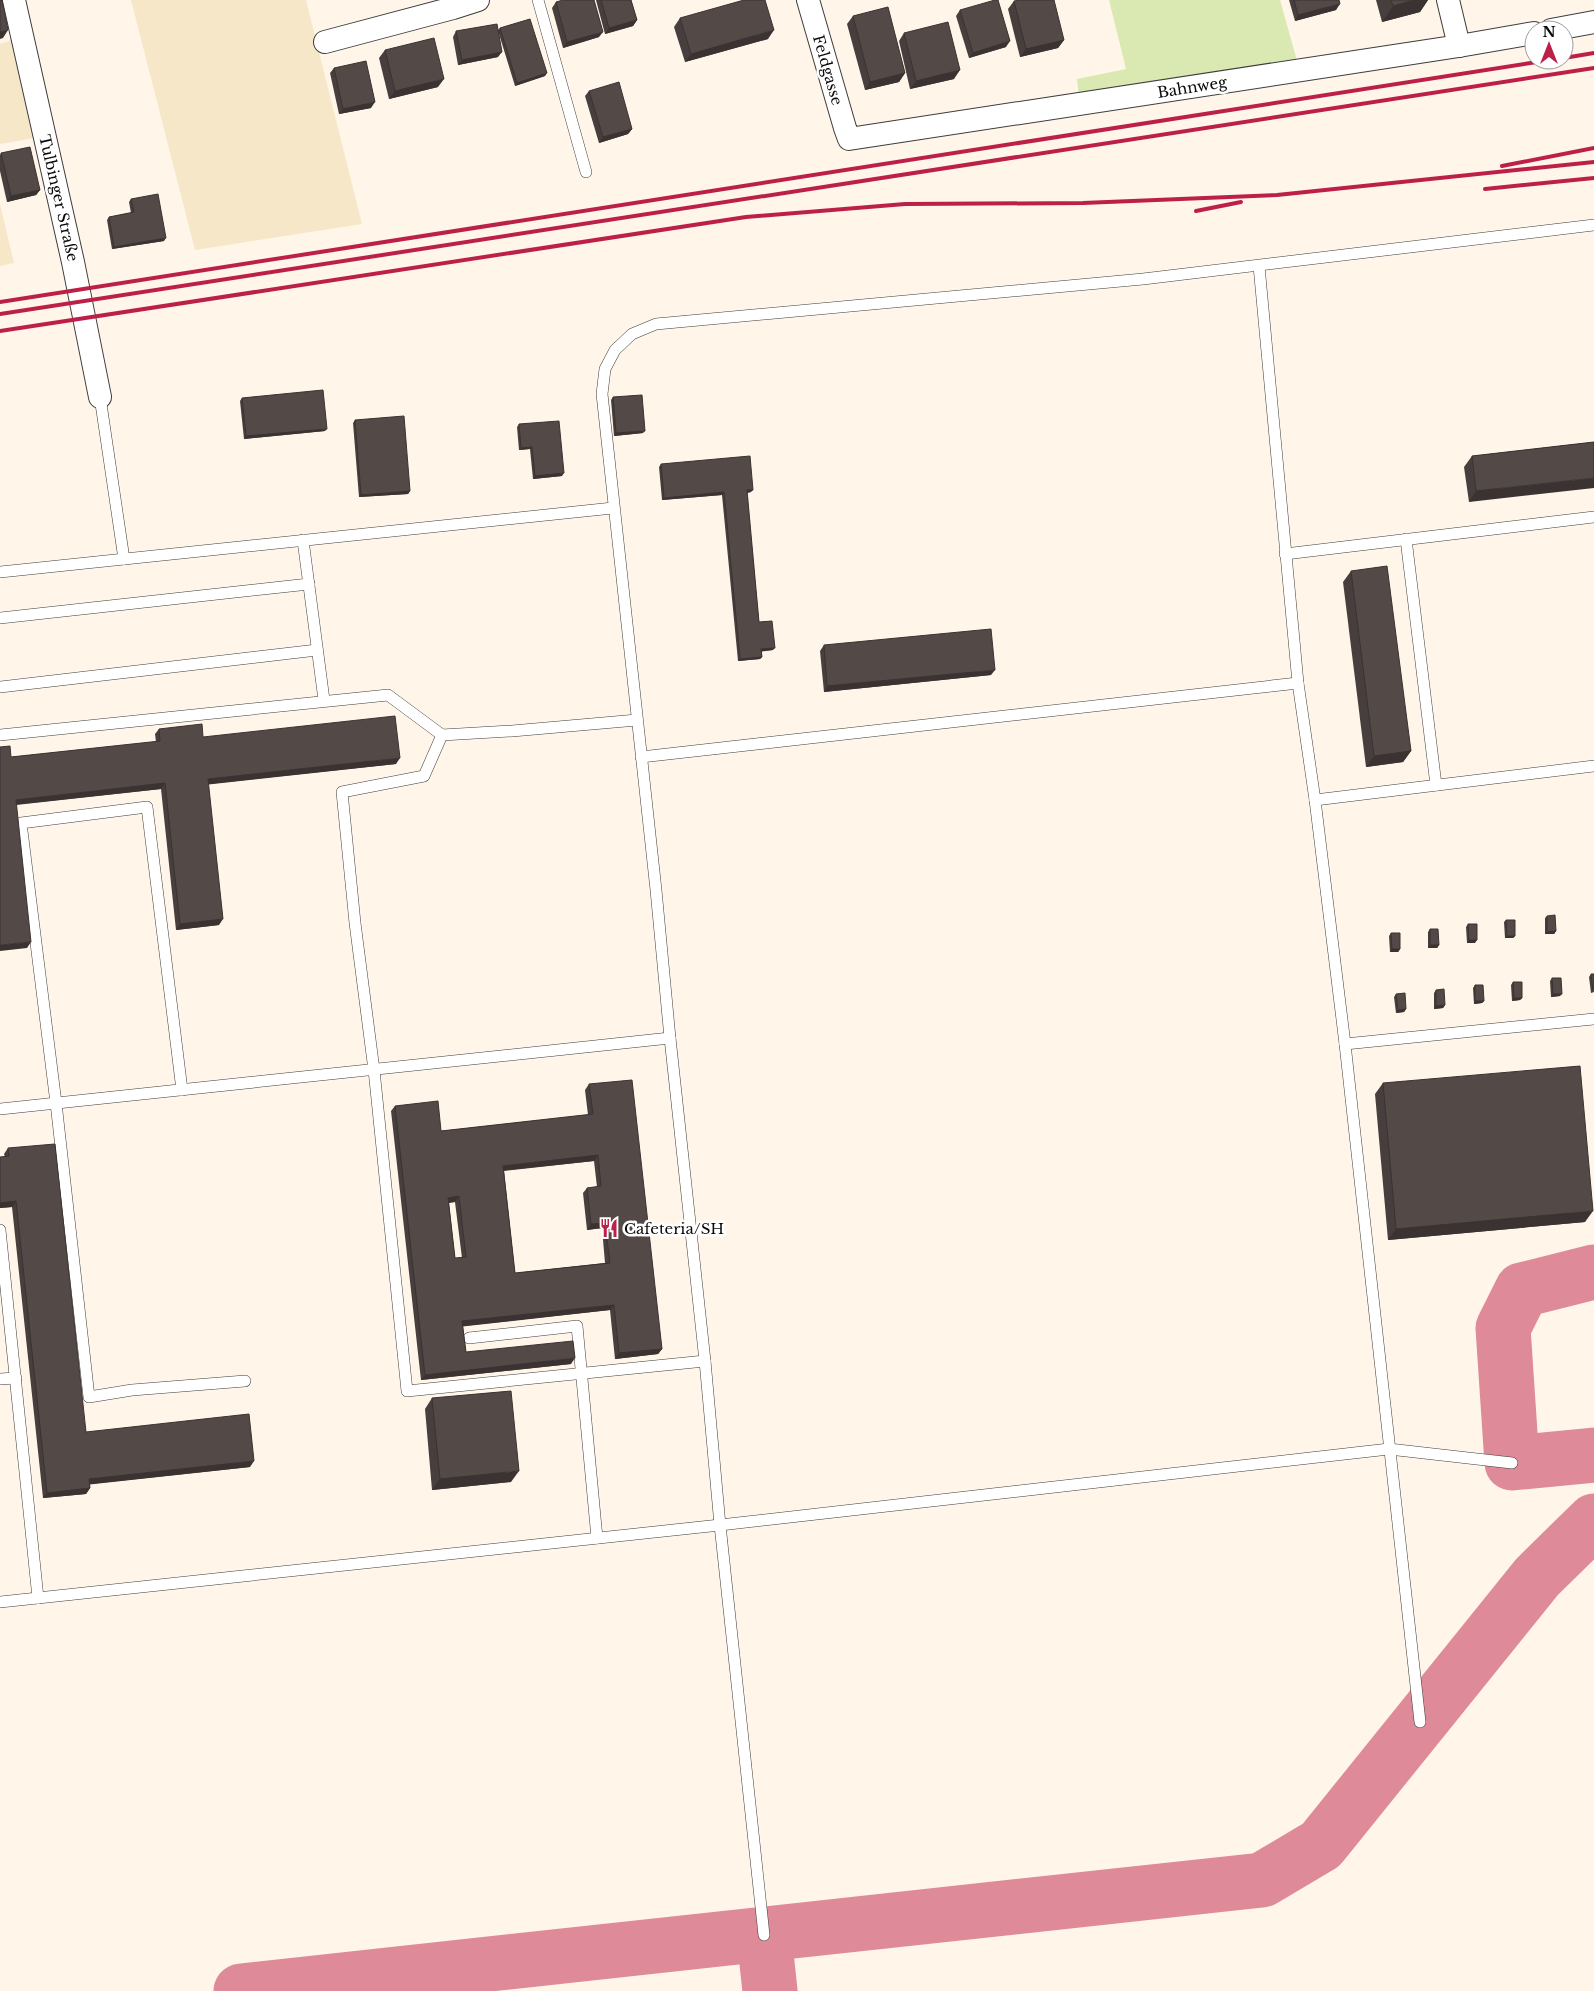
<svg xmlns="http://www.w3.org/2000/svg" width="1594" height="1991" viewBox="0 0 1594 1991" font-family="'Libre Baskerville',serif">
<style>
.farmland{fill:#f5e7c8}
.green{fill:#dae9b1}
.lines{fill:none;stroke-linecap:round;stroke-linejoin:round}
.taxiway{stroke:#de8a98;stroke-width:55}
.service-casing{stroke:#3d3d3d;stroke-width:12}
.minor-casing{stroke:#3d3d3d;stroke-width:24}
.service{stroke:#fff;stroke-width:11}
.minor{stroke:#fff;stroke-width:22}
.rail{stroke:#bc2049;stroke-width:4}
.wall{fill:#473f3d;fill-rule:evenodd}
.shaded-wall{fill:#3a3332}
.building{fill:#534947;stroke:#3a3332;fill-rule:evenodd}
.labels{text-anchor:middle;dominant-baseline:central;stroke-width:5;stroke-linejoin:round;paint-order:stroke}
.street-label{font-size:15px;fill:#0a0a0a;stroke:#fff}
.poi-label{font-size:15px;fill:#0a0a0a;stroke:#fff;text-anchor:start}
</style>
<rect width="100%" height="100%" fill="#fff5e8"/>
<g class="farmland">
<path d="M 131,0 L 306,0 L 362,224 L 195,250 Z"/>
<path d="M 12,40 L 34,138 L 0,144 L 0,44 Z"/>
<path d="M 0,204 L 14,263 L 0,266 Z"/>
</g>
<path class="green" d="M 1109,0 L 1280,0 L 1301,75 L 1080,108 L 1077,79 L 1126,69 Z"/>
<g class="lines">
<g class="taxiway">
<path d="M 1594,1272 L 1522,1290 L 1503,1328 L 1512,1463 L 1594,1455"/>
<path d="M 764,1935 L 770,1991"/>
<path d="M 241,1991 L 1262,1880 L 1321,1845 L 1537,1577 L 1594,1521"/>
</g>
<g class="service-casing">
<g id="service">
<path d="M 538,0 L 586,172"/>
<path d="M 1259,266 L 1298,683 L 1315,800 L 1345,1044 L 1420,1722"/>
<path d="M 100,397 L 124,559"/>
<path d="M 1406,539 L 1436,785"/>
<path d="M 303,540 L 324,700"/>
<path d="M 1285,554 L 1594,517"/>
<path d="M 0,572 L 613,508"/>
<path d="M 0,618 L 309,584"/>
<path d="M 0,687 L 317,650"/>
<path d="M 637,720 L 512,731 L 442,735 L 424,776 L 342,792 L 355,923 L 374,1070 L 407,1391 L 705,1361"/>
<path d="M 0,735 L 388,695 L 442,735"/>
<path d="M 641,757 L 1298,683"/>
<path d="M 1315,800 L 1594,766"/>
<path d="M 1345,1044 L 1594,1019"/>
<path d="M 182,1090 L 147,807 L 21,823 L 56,1103 L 89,1397 L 132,1390 L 245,1381"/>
<path d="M 0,1109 L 670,1038"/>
<path d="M 0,1230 L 38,1598"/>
<path d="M 469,1338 L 577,1326 L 597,1538"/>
<path d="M 0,1379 L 16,1378"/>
<path d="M 0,1602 L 720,1525 L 1389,1449 L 1512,1463"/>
<path d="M 764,1935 L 720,1525 L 705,1361 L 670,1038 L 656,890 L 602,394 L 605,369 L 615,350 L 632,334 L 656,324 L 1143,279 L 1594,225"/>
</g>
</g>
<g class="minor-casing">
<g id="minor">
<path d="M 14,0 L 73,262 L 100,397"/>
<path d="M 808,0 L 845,128 L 849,139 L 1459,46 L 1534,33"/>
<path d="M 1448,0 L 1459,46"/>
<path d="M 1551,30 L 1594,22"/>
<path d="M 325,42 L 453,8 L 478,0"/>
</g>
</g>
<use href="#service" class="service"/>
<use href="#minor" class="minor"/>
<g class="rail">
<path d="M 1564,58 L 1594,53"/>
<path d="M 1502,166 L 1594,148"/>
<path d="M 1485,189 L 1594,178"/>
<path d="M 1196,211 L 1241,202"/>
<path d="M 0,302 L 1550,60"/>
<path d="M 0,314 L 1594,68"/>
<path d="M 0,331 L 746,217 L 905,204 L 1083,203 L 1277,195 L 1594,162"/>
</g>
</g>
<g class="wall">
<path d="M 596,0 L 631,0 L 637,20 L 633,26 L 605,34 Z"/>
<path d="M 1289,0 L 1339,0 L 1336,10 L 1295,21 Z"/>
<path d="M 1376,0 L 1428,0 L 1420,12 L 1382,22 Z"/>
<path d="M 1014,1 L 1064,40 L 1058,48 L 1020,57 L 1008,9 Z"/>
<path d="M 556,2 L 599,37 L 563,48 L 552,8 Z"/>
<path d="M 960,10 L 1006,47 L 969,58 L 956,16 Z"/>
<path d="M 853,16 L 905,73 L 899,82 L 865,90 L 847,24 Z"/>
<path d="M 680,18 L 768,39 L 685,62 L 674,27 Z"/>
<path d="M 500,28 L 545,76 L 515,86 L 499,34 L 498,57 L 458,65 L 453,37 L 456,31 L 498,30 Z"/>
<path d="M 904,33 L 954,79 L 910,89 L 899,41 Z"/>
<path d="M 385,50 L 438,87 L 389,99 L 379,58 Z"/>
<path d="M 334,68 L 371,108 L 339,114 L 330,73 Z"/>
<path d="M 589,91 L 632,129 L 628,134 L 599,143 L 585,96 Z"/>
<path d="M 1,153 L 40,190 L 36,195 L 7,202 L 0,171 L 0,155 Z"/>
<path d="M 131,199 L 164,241 L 112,249 L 107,220 L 109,217 L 131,213 L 129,202 Z"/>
<path d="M 613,397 L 643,433 L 614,436 L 611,400 Z"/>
<path d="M 242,398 L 325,431 L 244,439 L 240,401 Z"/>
<path d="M 355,420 L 410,491 L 408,494 L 359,497 L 353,423 Z"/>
<path d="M 519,424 L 562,476 L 533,479 L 530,449 L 519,450 L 517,427 Z"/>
<path d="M 1594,442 L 1469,502 L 1464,467 L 1472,456 Z"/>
<path d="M 661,464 L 751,492 L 747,493 L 759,622 L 773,650 L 762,651 L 762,657 L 760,659 L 738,661 L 722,495 L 662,500 L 659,467 Z"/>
<path d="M 1351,571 L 1411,751 L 1403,762 L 1366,767 L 1343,582 Z"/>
<path d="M 824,645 L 991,675 L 824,692 L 820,651 Z"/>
<path d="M 159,729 L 203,737 L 396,764 L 208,784 L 219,925 L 176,930 L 161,789 L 16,805 L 27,948 L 11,757 L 156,742 L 155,734 Z"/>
<path d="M 1547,916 L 1556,931 L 1554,934 L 1545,934 L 1545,918 Z"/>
<path d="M 1506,920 L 1515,936 L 1513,938 L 1505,938 L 1504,922 Z"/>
<path d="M 1468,924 L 1475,943 L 1467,943 L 1466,927 Z"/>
<path d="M 1430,929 L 1439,945 L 1437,948 L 1428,948 L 1428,932 Z"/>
<path d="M 1391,933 L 1400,949 L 1398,952 L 1390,952 L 1389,936 Z"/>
<path d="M 1591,974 L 1594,992 L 1591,993 L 1589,977 Z"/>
<path d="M 1552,978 L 1560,996 L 1551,997 L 1550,981 Z"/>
<path d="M 1513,982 L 1522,998 L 1520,1000 L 1512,1001 L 1511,985 Z"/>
<path d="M 1475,985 L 1484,1001 L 1482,1003 L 1474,1004 L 1473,988 Z"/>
<path d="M 1436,990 L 1445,1005 L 1443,1008 L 1434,1009 L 1434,993 Z"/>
<path d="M 1396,994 L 1406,1009 L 1404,1012 L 1396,1013 L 1394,997 Z"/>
<path d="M 1383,1083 L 1585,1222 L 1388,1240 L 1375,1094 Z"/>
<path d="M 589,1084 L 662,1349 L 658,1354 L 615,1359 L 610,1310 L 463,1326 L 466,1352 L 571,1364 L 421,1380 L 391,1111 L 395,1106 L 441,1131 L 588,1115 L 585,1090 ZM 594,1161 L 597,1187 L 587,1188 L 583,1193 L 587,1230 L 602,1228 L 605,1263 L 515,1273 L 504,1171 ZM 455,1202 L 462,1258 L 455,1258 L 449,1203 Z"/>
<path d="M 8,1148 L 86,1432 L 250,1467 L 90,1484 L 90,1488 L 86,1494 L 43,1498 L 12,1207 L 0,1208 L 0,1157 L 5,1157 L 4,1154 Z"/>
<path d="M 432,1398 L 511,1482 L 432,1490 L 425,1409 Z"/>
</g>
<g class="shaded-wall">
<path d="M 1414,0 L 1428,0 L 1420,12 L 1382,22 L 1393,6 Z"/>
<path d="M 1340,4 L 1336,10 L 1295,21 L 1298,15 Z"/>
<path d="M 637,20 L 633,26 L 605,34 L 609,28 Z"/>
<path d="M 8,30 L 3,38 L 0,39 L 0,32 Z"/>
<path d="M 774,30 L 768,39 L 685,62 L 691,54 Z"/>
<path d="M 603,32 L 599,37 L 563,48 L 567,42 Z"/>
<path d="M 1064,40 L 1058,48 L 1020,57 L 1026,49 Z"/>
<path d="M 1010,41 L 1006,47 L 969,58 L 973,53 Z"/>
<path d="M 502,52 L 498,57 L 458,65 L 462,60 Z"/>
<path d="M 960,70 L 954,79 L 910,89 L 916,81 Z"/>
<path d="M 547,73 L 545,76 L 515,86 L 517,83 Z"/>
<path d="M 905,73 L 899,82 L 865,90 L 870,82 Z"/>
<path d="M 444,79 L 438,87 L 389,99 L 395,91 Z"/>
<path d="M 375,102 L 371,108 L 339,114 L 343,109 Z"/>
<path d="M 632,129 L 628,134 L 599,143 L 603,137 Z"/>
<path d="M 40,190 L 36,195 L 7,202 L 11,196 Z"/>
<path d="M 166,238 L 164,241 L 112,249 L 114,247 Z"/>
<path d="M 327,429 L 325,431 L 244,439 L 246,436 Z"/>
<path d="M 645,431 L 643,433 L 614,436 L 616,433 Z"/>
<path d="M 532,447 L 530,449 L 519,450 L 521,448 Z"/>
<path d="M 564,473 L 562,476 L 533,479 L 535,476 Z"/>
<path d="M 1594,478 L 1594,488 L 1469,502 L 1476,491 Z"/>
<path d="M 747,490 L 753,490 L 751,492 L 745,493 Z"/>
<path d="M 410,491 L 408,494 L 359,497 L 361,495 Z"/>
<path d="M 724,492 L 722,495 L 662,500 L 664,498 Z"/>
<path d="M 775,648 L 773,650 L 759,652 L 761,649 Z"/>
<path d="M 762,657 L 760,659 L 738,661 L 740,659 Z"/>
<path d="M 995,670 L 991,675 L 824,692 L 827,686 Z"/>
<path d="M 1411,751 L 1403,762 L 1366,767 L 1374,756 Z"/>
<path d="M 400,758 L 396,764 L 204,785 L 208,779 Z"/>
<path d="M 165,783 L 161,789 L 12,805 L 16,800 Z"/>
<path d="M 223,919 L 219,925 L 176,930 L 180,924 Z"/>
<path d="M 1556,931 L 1554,934 L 1545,934 L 1547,932 Z"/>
<path d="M 1507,936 L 1515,936 L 1513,938 L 1505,938 Z"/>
<path d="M 1469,940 L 1477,940 L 1475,943 L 1467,943 Z"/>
<path d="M 31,942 L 27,948 L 0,951 L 0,945 Z"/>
<path d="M 1430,945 L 1439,945 L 1437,948 L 1428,948 Z"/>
<path d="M 1392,949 L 1400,949 L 1398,952 L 1390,952 Z"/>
<path d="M 1553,994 L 1562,994 L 1560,996 L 1551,997 Z"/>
<path d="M 1514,998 L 1522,998 L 1520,1000 L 1512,1001 Z"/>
<path d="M 1475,1001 L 1484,1001 L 1482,1003 L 1474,1004 Z"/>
<path d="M 1445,1005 L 1443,1008 L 1434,1009 L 1436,1006 Z"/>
<path d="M 1406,1009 L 1404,1012 L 1396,1013 L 1398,1010 Z"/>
<path d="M 598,1155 L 594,1161 L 499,1171 L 503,1166 Z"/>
<path d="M 459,1196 L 455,1202 L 444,1203 L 448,1198 Z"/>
<path d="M 16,1201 L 12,1207 L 0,1208 L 0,1203 Z"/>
<path d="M 1593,1211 L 1585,1222 L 1388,1240 L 1396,1229 Z"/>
<path d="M 605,1223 L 602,1228 L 587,1230 L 591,1224 Z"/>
<path d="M 614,1305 L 610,1310 L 458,1327 L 462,1321 Z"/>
<path d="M 662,1349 L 658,1354 L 615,1359 L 619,1353 Z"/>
<path d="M 575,1358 L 571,1364 L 421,1380 L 425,1375 Z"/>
<path d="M 254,1461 L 250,1467 L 85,1485 L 89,1479 Z"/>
<path d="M 519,1471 L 511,1482 L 432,1490 L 440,1479 Z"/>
<path d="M 90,1488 L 86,1494 L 43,1498 L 47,1493 Z"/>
</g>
<g class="building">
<path d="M 0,0 L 2,0 L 8,30 L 0,32 Z"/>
<path d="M 563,0 L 594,0 L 603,32 L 567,42 L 556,2 Z"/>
<path d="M 601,0 L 631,0 L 637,20 L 609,28 Z"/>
<path d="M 744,0 L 765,0 L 774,30 L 691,54 L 680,18 Z"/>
<path d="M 995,0 L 998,0 L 1010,41 L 973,53 L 960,10 Z"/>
<path d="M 1019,0 L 1054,0 L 1064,40 L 1026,49 L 1014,1 Z"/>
<path d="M 1294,0 L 1339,0 L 1340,4 L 1298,15 Z"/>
<path d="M 1391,0 L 1414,0 L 1393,6 Z"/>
<path d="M 888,7 L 905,73 L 870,82 L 853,16 Z"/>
<path d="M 530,19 L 547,73 L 517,83 L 500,28 Z"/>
<path d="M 948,22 L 960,70 L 916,81 L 904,33 Z"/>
<path d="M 497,24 L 502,52 L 462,60 L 456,31 Z"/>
<path d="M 434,38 L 444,79 L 395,91 L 385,50 Z"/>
<path d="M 366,61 L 375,102 L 343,109 L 334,68 Z"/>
<path d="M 619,82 L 632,129 L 603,137 L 589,91 Z"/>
<path d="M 30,147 L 40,190 L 11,196 L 1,153 Z"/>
<path d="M 158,194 L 166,238 L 114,247 L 109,217 L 134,212 L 131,199 Z"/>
<path d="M 323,390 L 327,429 L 246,436 L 242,398 Z"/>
<path d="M 642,395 L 645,431 L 616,433 L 613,397 Z"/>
<path d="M 404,416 L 410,491 L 361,495 L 355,420 Z"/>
<path d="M 559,421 L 564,473 L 535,476 L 532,447 L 521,448 L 519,424 Z"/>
<path d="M 1594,442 L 1594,478 L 1476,491 L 1472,456 Z"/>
<path d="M 750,456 L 753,490 L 747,490 L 759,622 L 772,621 L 775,648 L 761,649 L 762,657 L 740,659 L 724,492 L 664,498 L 661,464 Z"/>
<path d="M 1387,566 L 1411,751 L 1374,756 L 1351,571 Z"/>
<path d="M 991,629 L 995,670 L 827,686 L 824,645 Z"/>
<path d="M 395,716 L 400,758 L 208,779 L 223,919 L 180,924 L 165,783 L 16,800 L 31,942 L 0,945 L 0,747 L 10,746 L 11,757 L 160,741 L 159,729 L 202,724 L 203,737 Z"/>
<path d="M 1555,915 L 1556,931 L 1547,932 L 1547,916 Z"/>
<path d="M 1506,920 L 1515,920 L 1515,936 L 1507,936 Z"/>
<path d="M 1468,924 L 1477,924 L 1477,940 L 1469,940 Z"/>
<path d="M 1430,929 L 1438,929 L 1439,945 L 1430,945 Z"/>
<path d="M 1391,933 L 1400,933 L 1400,949 L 1392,949 Z"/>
<path d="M 1591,974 L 1594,974 L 1594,990 L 1593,990 Z"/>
<path d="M 1552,978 L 1561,978 L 1562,994 L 1553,994 Z"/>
<path d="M 1513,982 L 1522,982 L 1522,998 L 1514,998 Z"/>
<path d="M 1475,985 L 1483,985 L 1484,1001 L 1475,1001 Z"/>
<path d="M 1444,989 L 1445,1005 L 1436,1006 L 1436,990 Z"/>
<path d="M 1405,993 L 1406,1009 L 1398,1010 L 1396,994 Z"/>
<path d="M 1580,1066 L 1593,1211 L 1396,1229 L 1383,1083 Z"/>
<path d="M 632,1080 L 662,1349 L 619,1353 L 614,1305 L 462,1321 L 466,1352 L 573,1341 L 575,1358 L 425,1375 L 395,1106 L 438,1101 L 441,1131 L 593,1114 L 589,1084 ZM 598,1155 L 601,1186 L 587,1188 L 591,1224 L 605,1223 L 610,1263 L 515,1273 L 503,1166 ZM 459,1196 L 466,1257 L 455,1258 L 448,1198 Z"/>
<path d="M 55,1144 L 86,1432 L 249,1414 L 254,1461 L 89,1479 L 90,1488 L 47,1493 L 16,1201 L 0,1203 L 0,1157 L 9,1156 L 8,1148 Z"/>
<path d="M 511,1391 L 519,1471 L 440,1479 L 432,1398 Z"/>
</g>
<defs>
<g id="restaurant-bare" transform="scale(1.5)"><path d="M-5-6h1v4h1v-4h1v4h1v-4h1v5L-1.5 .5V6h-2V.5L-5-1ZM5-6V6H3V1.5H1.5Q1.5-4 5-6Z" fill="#bc2049" stroke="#fff" stroke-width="2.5" paint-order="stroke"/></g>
</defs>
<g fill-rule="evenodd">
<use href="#restaurant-bare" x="609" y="1228"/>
</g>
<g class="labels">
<g class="street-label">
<text transform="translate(828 70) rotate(74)">Feldgasse</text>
<text transform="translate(1192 87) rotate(-9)">Bahnweg</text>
<text transform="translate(59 198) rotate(77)">Tulbinger Straße</text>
</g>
<g class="poi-label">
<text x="624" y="1228">Cafeteria/SH</text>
</g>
</g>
<g transform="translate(1549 45)"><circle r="24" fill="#ffffff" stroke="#9d9d9d"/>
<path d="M0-4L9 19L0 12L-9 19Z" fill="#bc2049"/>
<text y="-8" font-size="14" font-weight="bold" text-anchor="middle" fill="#0a0a0a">N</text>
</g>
</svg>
